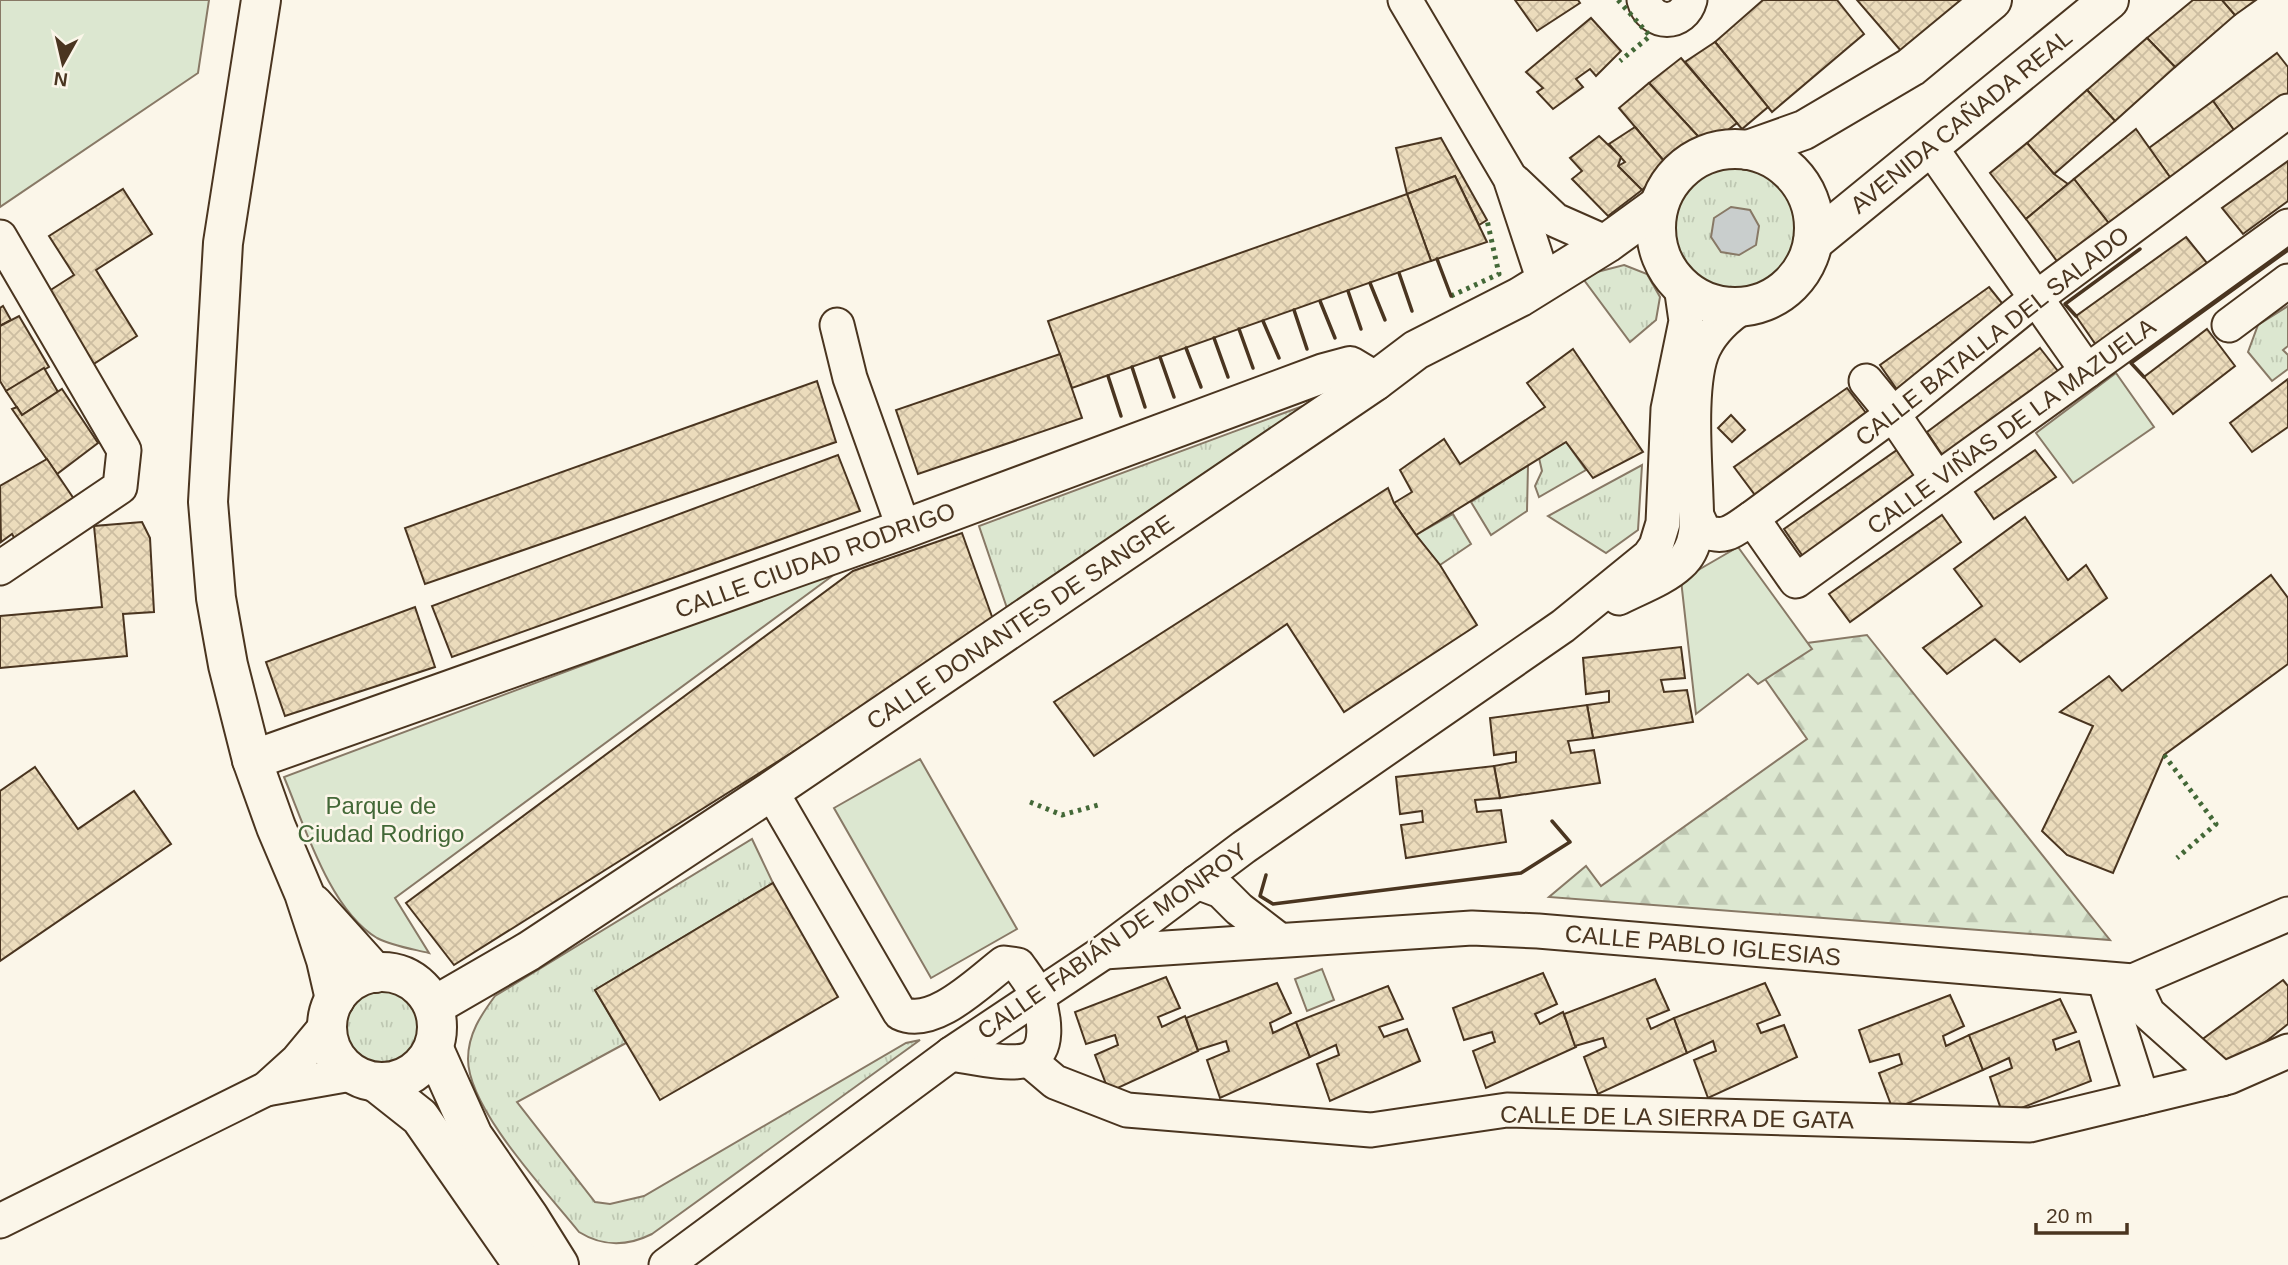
<svg xmlns="http://www.w3.org/2000/svg" width="2288" height="1265" viewBox="0 0 2288 1265" font-family="Helvetica,sans-serif">
<style>
.grass{fill:url(#grass-tufts);stroke:#887966;stroke-width:2}
.forest{fill:url(#forest-firs);stroke:#887966;stroke-width:2}
.park{fill:#dce7d0;stroke:#887966;stroke-width:2}
.water{fill:#c9cecd;stroke:#887966;stroke-width:2}
.building{fill:url(#building-cross-hatch);stroke:#4a3520;stroke-width:2}
.lines{fill:none;stroke-linecap:round;stroke-linejoin:round}
.minor-casing{stroke:#4a3520;stroke-width:37}
.major-casing{stroke:#4a3520;stroke-width:42}
.minor{stroke:#fbf6e9;stroke-width:33}
.major{stroke:#fbf6e9;stroke-width:38}
.hedge{stroke:#436837;stroke-width:5;stroke-dasharray:3.5 5;stroke-linecap:butt}
.wall{stroke:#4a3520;stroke-width:3.5}
.labels{text-anchor:middle;dominant-baseline:central;stroke-width:5;stroke-linejoin:round;paint-order:stroke}
.street-label{font-size:24px;fill:#4a3520;stroke:#fbf6e9}
.park-label{font-size:24px;fill:#436837;stroke:#fbf6e9}
</style>
<defs>
<pattern id="grass-tufts" width="24" height="20" patternUnits="userSpaceOnUse" patternTransform="scale(1.75)"><rect width="24" height="20" fill="#dce7d0"/><path d="M3 7l-1-3M5 7V3M7 7l1-3M15 17l-1-3M17 17v-4M19 17l1-3" fill="none" stroke="#bec7b2"/></pattern>
<pattern id="forest-firs" width="22" height="20" patternUnits="userSpaceOnUse" patternTransform="scale(1.75)"><rect width="22" height="20" fill="#dce7d0"/><path d="M5 1l3.5 6h-7zM16 11l3.5 6h-7z" fill="#bec7b2"/></pattern>
<pattern id="building-cross-hatch" width="8" height="8" patternUnits="userSpaceOnUse" patternTransform="scale(1.75)"><rect width="8" height="8" fill="#ecdcbc"/><path d="M0 0l8 8M0 8l8-8" fill="none" stroke="#ccbda1"/></pattern>
</defs>
<rect width="100%" height="100%" fill="#fbf6e9"/>
<g class="grass">
<circle cx="1734" cy="230" r="63"/>
<path d="M 2288,241 L 2288,250 L 2131,363 L 2127,356 Z"/>
<path d="M 1624,265 L 1647,274 L 1660,297 L 1656,320 L 1630,342 L 1584,280 L 1597,272 Z"/>
<path d="M 2288,306 L 2288,346 L 2283,350 L 2288,355 L 2288,369 L 2272,381 L 2248,352 L 2258,325 Z"/>
<path d="M 1311,403 L 1009,614 L 979,526 Z"/>
<path d="M 1566,442 L 1586,470 L 1539,497 L 1535,486 L 1542,471 L 1539,458 Z"/>
<path d="M 1528,465 L 1527,511 L 1491,535 L 1471,502 Z"/>
<path d="M 1642,465 L 1638,530 L 1606,553 L 1548,516 Z"/>
<path d="M 1453,514 L 1471,544 L 1440,565 L 1416,535 Z"/>
<path d="M 752,839 L 773,883 L 595,990 L 626,1043 L 517,1102 L 595,1202 L 610,1204 L 644,1196 L 906,1043 L 920,1040 L 652,1234 C 628,1246 603,1247 579,1232 C 547,1192 468,1109 468,1059 C 468,1034 481,1015 495,996 Z"/>
<path d="M 1322,969 L 1334,1000 L 1307,1011 L 1295,979 Z"/>
<circle cx="381" cy="1027" r="45"/>
</g>
<path class="forest" d="M 1867,635 L 2110,940 L 1549,897 L 1586,866 L 1601,886 L 1807,739 L 1765,679 L 1807,643 Z"/>
<g class="park">
<path d="M 0,0 L 209,0 L 198,73 L 0,207 Z"/>
<path d="M 2116,373 L 2154,427 L 2073,483 L 2036,433 Z"/>
<path d="M 1738,547 L 1812,649 L 1758,684 L 1748,674 L 1696,714 L 1681,580 Z"/>
<path d="M 843,568 L 395,898 L 429,953 C 413,949 392,946 377,938 C 330,910 305,827 284,777 Z"/>
<path d="M 920,759 L 1017,929 L 931,978 L 834,808 Z"/>
</g>
<path class="water" d="M 1731,207 L 1750,210 L 1759,226 L 1756,245 L 1739,255 L 1721,252 L 1711,237 L 1714,218 Z"/>
<g class="building">
<path d="M 1515,0 L 1578,0 L 1580,3 L 1537,31 Z"/>
<path d="M 1763,0 L 1837,0 L 1864,34 L 1772,112 L 1715,42 Z"/>
<path d="M 1857,0 L 1977,0 L 1908,59 Z"/>
<path d="M 2193,0 L 2222,0 L 2235,15 L 2175,67 L 2147,38 Z"/>
<path d="M 2222,0 L 2256,0 L 2235,15 Z"/>
<path d="M 1591,18 L 1621,51 L 1596,76 L 1590,69 L 1576,79 L 1583,87 L 1553,109 L 1537,92 L 1543,88 L 1526,72 Z"/>
<path d="M 2147,38 L 2175,67 L 2115,121 L 2087,90 Z"/>
<path d="M 1715,42 L 1768,107 L 1742,129 L 1685,62 Z"/>
<path d="M 2277,53 L 2288,67 L 2288,95 L 2236,133 L 2213,101 Z"/>
<path d="M 1681,58 L 1737,123 L 1707,146 L 1649,83 Z"/>
<path d="M 1649,83 L 1707,146 L 1669,167 L 1619,108 Z"/>
<path d="M 2087,90 L 2115,121 L 2054,174 L 2027,143 Z"/>
<path d="M 2213,101 L 2236,133 L 2172,180 L 2149,148 Z"/>
<path d="M 1635,127 L 1669,167 L 1642,190 L 1618,166 L 1625,162 L 1609,144 Z"/>
<path d="M 2136,129 L 2172,180 L 2111,226 L 2074,179 Z"/>
<path d="M 1599,136 L 1621,157 L 1618,166 L 1642,190 L 1608,216 L 1572,179 L 1582,171 L 1570,158 Z"/>
<path d="M 1441,138 L 1487,220 L 1479,225 L 1455,176 L 1407,194 L 1396,148 Z"/>
<path d="M 2027,143 L 2054,174 L 2068,184 L 2026,219 L 1990,173 Z"/>
<path d="M 2288,161 L 2288,201 L 2243,234 L 2222,208 Z"/>
<path d="M 1455,176 L 1487,242 L 1431,261 L 1407,194 Z"/>
<path d="M 2074,179 L 2111,226 L 2059,264 L 2026,219 Z"/>
<path d="M 123,189 L 152,234 L 96,270 L 137,336 L 92,365 L 46,293 L 74,275 L 49,236 Z"/>
<path d="M 1407,194 L 1431,261 L 1072,388 L 1048,321 Z"/>
<path d="M 2186,237 L 2207,263 L 2096,345 L 2076,316 Z"/>
<path d="M 1989,287 L 2010,313 L 1900,394 L 1880,365 Z"/>
<path d="M 3,306 L 11,320 L 0,326 L 0,308 Z"/>
<path d="M 19,316 L 49,367 L 6,391 L 0,381 L 0,326 Z"/>
<path d="M 2207,329 L 2235,366 L 2173,414 L 2144,377 Z"/>
<path d="M 2040,348 L 2061,375 L 1945,459 L 1927,432 Z"/>
<path d="M 1573,349 L 1643,452 L 1593,478 L 1566,442 L 1416,535 L 1394,503 L 1412,492 L 1400,470 L 1444,439 L 1460,464 L 1545,407 L 1527,383 Z"/>
<path d="M 1060,354 L 1082,418 L 918,474 L 896,410 Z"/>
<path d="M 44,368 L 58,392 L 22,415 L 6,391 Z"/>
<path d="M 2288,379 L 2288,427 L 2252,452 L 2230,423 Z"/>
<path d="M 817,381 L 836,442 L 425,584 L 405,528 Z"/>
<path d="M 1847,388 L 1866,413 L 1755,495 L 1734,467 Z"/>
<path d="M 62,389 L 98,443 L 57,474 L 12,409 L 17,407 L 22,415 Z"/>
<path d="M 1731,415 L 1745,430 L 1732,442 L 1718,428 Z"/>
<path d="M 1897,450 L 1916,476 L 1804,558 L 1784,529 Z"/>
<path d="M 2035,450 L 2056,477 L 1994,519 L 1975,492 Z"/>
<path d="M 838,455 L 860,511 L 452,657 L 432,606 Z"/>
<path d="M 47,459 L 76,502 L 15,539 L 12,534 L 1,542 L 0,486 Z"/>
<path d="M 1388,488 L 1394,503 L 1416,535 L 1440,565 L 1477,625 L 1344,712 L 1287,624 L 1094,756 L 1054,702 Z"/>
<path d="M 1942,515 L 1961,542 L 1850,622 L 1829,594 Z"/>
<path d="M 2025,517 L 2068,580 L 2086,565 L 2107,598 L 2020,662 L 1995,639 L 1947,674 L 1923,648 L 1982,606 L 1954,569 Z"/>
<path d="M 142,522 L 150,538 L 154,612 L 123,614 L 127,656 L 0,668 L 0,616 L 102,607 L 94,526 Z"/>
<path d="M 962,533 L 995,625 L 454,965 L 406,903 L 853,571 Z"/>
<path d="M 2271,575 L 2288,598 L 2288,664 L 2164,755 L 2113,873 L 2067,855 L 2042,831 L 2093,726 L 2060,712 L 2109,676 L 2122,691 Z"/>
<path d="M 415,607 L 435,667 L 285,716 L 266,662 Z"/>
<path d="M 1681,647 L 1685,678 L 1661,680 L 1664,692 L 1687,690 L 1693,722 L 1593,738 L 1587,705 L 1609,702 L 1609,691 L 1586,694 L 1583,658 Z"/>
<path d="M 1587,705 L 1593,738 L 1568,741 L 1571,753 L 1594,750 L 1600,783 L 1500,798 L 1494,766 L 1516,762 L 1516,752 L 1494,755 L 1490,718 Z"/>
<path d="M 1494,766 L 1500,798 L 1475,800 L 1477,812 L 1501,810 L 1506,842 L 1406,858 L 1401,825 L 1423,822 L 1422,811 L 1400,814 L 1396,777 Z"/>
<path d="M 35,767 L 78,829 L 134,791 L 171,844 L 0,961 L 0,791 Z"/>
<path d="M 773,883 L 838,997 L 660,1100 L 595,990 Z"/>
<path d="M 1543,973 L 1557,1004 L 1535,1014 L 1540,1024 L 1563,1012 L 1576,1047 L 1486,1088 L 1473,1051 L 1495,1042 L 1492,1032 L 1464,1040 L 1453,1008 Z"/>
<path d="M 1166,977 L 1180,1008 L 1158,1017 L 1162,1027 L 1185,1016 L 1198,1051 L 1109,1092 L 1095,1055 L 1118,1045 L 1115,1035 L 1086,1044 L 1075,1012 Z"/>
<path d="M 1655,979 L 1669,1010 L 1647,1019 L 1651,1029 L 1674,1018 L 1687,1053 L 1598,1094 L 1584,1057 L 1606,1047 L 1603,1038 L 1575,1046 L 1564,1014 Z"/>
<path d="M 2283,980 L 2288,986 L 2288,1024 L 2226,1073 L 2200,1041 Z"/>
<path d="M 1277,983 L 1291,1013 L 1270,1023 L 1273,1033 L 1296,1022 L 1310,1057 L 1220,1098 L 1207,1060 L 1229,1051 L 1226,1041 L 1198,1050 L 1186,1018 Z"/>
<path d="M 1765,983 L 1780,1015 L 1757,1024 L 1761,1033 L 1784,1025 L 1797,1057 L 1708,1098 L 1694,1060 L 1716,1051 L 1713,1041 L 1687,1053 L 1674,1018 Z"/>
<path d="M 1388,986 L 1403,1019 L 1379,1027 L 1384,1037 L 1407,1029 L 1420,1061 L 1330,1101 L 1317,1064 L 1339,1055 L 1336,1045 L 1310,1057 L 1296,1022 Z"/>
<path d="M 1950,995 L 1964,1026 L 1943,1036 L 1946,1046 L 1969,1035 L 1983,1070 L 1893,1110 L 1879,1073 L 1902,1064 L 1899,1054 L 1870,1062 L 1859,1030 Z"/>
<path d="M 2060,999 L 2076,1032 L 2053,1040 L 2056,1050 L 2079,1041 L 2091,1081 L 2003,1115 L 1990,1077 L 2012,1068 L 2009,1058 L 1983,1070 L 1969,1035 Z"/>
</g>
<g class="lines">
<g class="minor-casing">
<g id="minor">
<path d="M 1405,0 L 1510,178 L 1544,281"/>
<path d="M 1644,0 C 1651,26 1683,26 1690,0"/>
<path d="M 1931,148 L 2087,371"/>
<path d="M 1515,182 L 1555,220 L 1607,243"/>
<path d="M 0,237 L 124,450 L 120,487 L 0,568"/>
<path d="M 837,325 L 850,378 L 904,529"/>
<path d="M 2229,325 L 2288,281"/>
<path d="M 1866,381 L 1893,414 L 1937,479"/>
<path d="M 1697,516 L 1704,531 C 1726,540 1734,530 1752,518 L 1893,414 L 2036,298 L 2288,111"/>
<path d="M 1752,518 L 1796,581 L 2288,226"/>
<path d="M 1619,598 C 1638,588 1664,579 1680,564 C 1699,547 1697,521 1696,498 C 1695,461 1688,381 1704,348 C 1713,330 1727,317 1744,306"/>
<path d="M 771,791 L 900,1013 C 933,1029 979,982 1004,963 L 1018,965 C 1025,975 1034,986 1038,997 C 1044,1016 1051,1053 1027,1060 C 1008,1066 972,1057 951,1054"/>
<path d="M 1197,882 L 1221,891 L 1239,909 L 1278,939"/>
<path d="M 1104,952 L 1472,928 L 1538,931 L 2133,981 L 2288,914"/>
<path d="M 2104,979 L 2142,1098"/>
<path d="M 2133,981 L 2148,1013 L 2222,1079"/>
<path d="M 1029,1060 L 1055,1082 L 1127,1110 L 1371,1130 L 1507,1110 L 2030,1125 L 2229,1077 L 2288,1051"/>
<path d="M 266,1089 L 351,1074"/>
<path d="M 0,1221 L 266,1089 L 297,1061 L 327,1025"/>
<path d="M 666,1265 L 951,1054 L 1104,952 L 1244,847 L 1563,626 L 1649,556 L 1656,546 L 1663,523 L 1668,409 L 1686,321 L 1681,286"/>
</g>
</g>
<g class="major-casing">
<g id="major">
<path d="M 261,0 L 223,243 L 208,502 L 216,598 L 228,665 L 252,760 L 276,827 L 304,893 L 326,960 L 335,999"/>
<circle cx="1735" cy="228" r="79"/>
<path d="M 1748,150 L 1804,130 L 1911,67 L 1992,0"/>
<path d="M 1813,242 L 2109,0"/>
<path d="M 252,760 L 904,529 L 1324,373 L 1350,366 L 1375,381"/>
<path d="M 313,904 L 375,973"/>
<circle cx="382" cy="1027" r="55"/>
<path d="M 434,1006 L 529,951 L 771,791 L 1375,381 L 1416,350 L 1520,297 L 1607,243 L 1658,206"/>
<path d="M 434,1049 L 473,1136 L 529,1217 L 559,1265"/>
<path d="M 377,1083 L 420,1117 L 523,1265"/>
</g>
</g>
<use href="#minor" class="minor"/>
<use href="#major" class="major"/>
<g class="hedge">
<path d="M 1618,0 L 1650,36 L 1620,61"/>
<path d="M 1451,296 L 1499,274 L 1487,220"/>
<path d="M 2164,755 L 2216,824 L 2177,858"/>
<path d="M 1030,802 L 1062,815 L 1098,805"/>
</g>
<g class="wall">
<path d="M 1437,259 L 1451,296"/>
<path d="M 1399,273 L 1412,311"/>
<path d="M 1370,283 L 1385,320"/>
<path d="M 1348,291 L 1361,329"/>
<path d="M 1320,301 L 1335,338"/>
<path d="M 1294,310 L 1307,349"/>
<path d="M 2076,316 L 2065,304 L 2140,249"/>
<path d="M 1263,321 L 1279,358"/>
<path d="M 1239,329 L 1253,368"/>
<path d="M 1214,338 L 1228,377"/>
<path d="M 1186,348 L 1201,387"/>
<path d="M 1160,357 L 1174,397"/>
<path d="M 1132,367 L 1145,407"/>
<path d="M 1108,376 L 1121,416"/>
<path d="M 2144,377 L 2131,363 L 2288,250"/>
<path d="M 1266,875 L 1260,896 L 1273,904 L 1521,873 L 1570,842 L 1552,821"/>
</g>
</g>
<g class="labels">
<g class="street-label">
<text transform="translate(1961 121) rotate(-39)">AVENIDA CAÑADA REAL</text>
<text transform="translate(1992 336) rotate(-38)">CALLE BATALLA DEL SALADO</text>
<text transform="translate(2011 426) rotate(-36)">CALLE VIÑAS DE LA MAZUELA</text>
<text transform="translate(815 560) rotate(-20)">CALLE CIUDAD RODRIGO</text>
<text transform="translate(1020 622) rotate(-34)">CALLE DONANTES DE SANGRE</text>
<text transform="translate(1112 941) rotate(-35)">CALLE FABIÁN DE MONROY</text>
<text transform="translate(1703 945) rotate(5)">CALLE PABLO IGLESIAS</text>
<text transform="translate(1677 1117) rotate(1)">CALLE DE LA SIERRA DE GATA</text>
</g>
<g class="park-label">
<text x="381" y="805">Parque de<tspan x="381" dy="28">Ciudad Rodrigo</tspan></text>
</g>
</g>
<g transform="translate(63 63) rotate(188)" stroke="#fbf6e9" stroke-width="5" paint-order="stroke">
<path d="M0-5L12 26L0 18L-12 26Z" fill="#4a3520"/>
<text y="-10" font-size="19" font-weight="bold" text-anchor="middle" fill="#4a3520">N</text>
</g>
<path d="M2036 1223v10h91v-10" fill="none" stroke="#4a3520" stroke-width="3.5"/>
<text x="2046" y="1223" font-size="21" fill="#4a3520" stroke="#fbf6e9" stroke-width="5" paint-order="stroke">20 m</text>
</svg>
